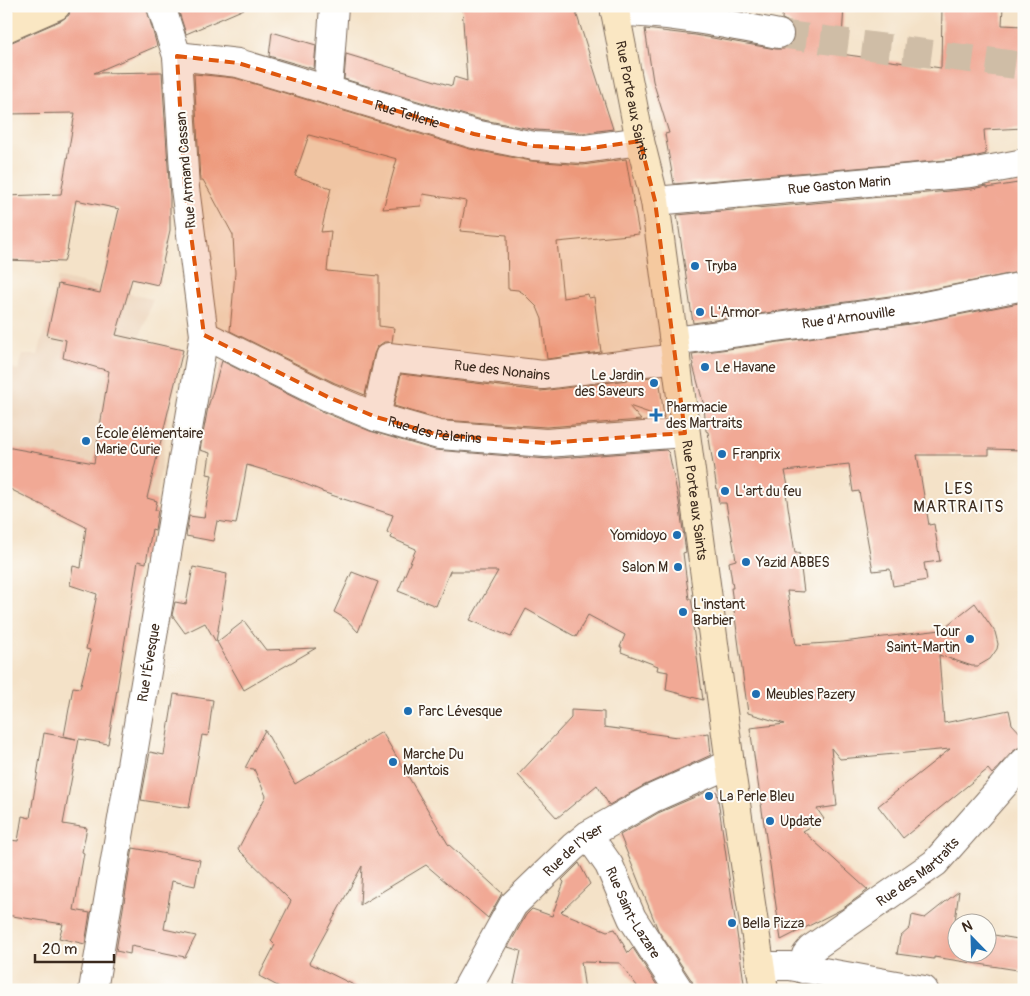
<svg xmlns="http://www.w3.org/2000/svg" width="1030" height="996" viewBox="0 0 1030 996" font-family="Pangolin,sans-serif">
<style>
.built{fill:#ecd3b9}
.building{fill:#f1a995}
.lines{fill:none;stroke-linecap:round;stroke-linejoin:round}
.minor-tunnel{stroke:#cfbda6;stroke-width:28;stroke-dasharray:28 14;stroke-linecap:butt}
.minor-casing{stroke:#7c6a5a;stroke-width:30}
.secondary-casing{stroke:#7c6a5a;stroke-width:30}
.minor{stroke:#fff;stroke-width:28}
.secondary{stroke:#fae7c3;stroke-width:28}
.marked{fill:#df570d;fill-opacity:0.2;stroke:#df570d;stroke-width:4;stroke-dasharray:10 6;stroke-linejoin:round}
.poi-dot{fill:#1f6fb2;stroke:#fdfcf7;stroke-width:2}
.labels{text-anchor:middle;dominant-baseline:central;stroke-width:4;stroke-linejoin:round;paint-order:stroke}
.street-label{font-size:14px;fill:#3b2a1e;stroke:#fdfcf7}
.poi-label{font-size:14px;fill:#3b2a1e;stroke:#fdfcf7;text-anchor:start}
.quarter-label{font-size:16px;letter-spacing:1px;fill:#3b2a1e;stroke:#fdfcf7}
</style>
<rect width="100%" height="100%" fill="#fdfcf7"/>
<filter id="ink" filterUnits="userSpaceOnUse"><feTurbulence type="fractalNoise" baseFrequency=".02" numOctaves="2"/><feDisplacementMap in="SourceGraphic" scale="10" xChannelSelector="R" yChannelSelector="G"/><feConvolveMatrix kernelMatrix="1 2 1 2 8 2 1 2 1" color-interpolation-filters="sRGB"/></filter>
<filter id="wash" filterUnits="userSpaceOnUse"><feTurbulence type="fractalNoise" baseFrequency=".0096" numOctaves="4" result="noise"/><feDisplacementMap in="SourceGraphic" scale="20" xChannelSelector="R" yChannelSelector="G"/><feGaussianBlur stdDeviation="1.12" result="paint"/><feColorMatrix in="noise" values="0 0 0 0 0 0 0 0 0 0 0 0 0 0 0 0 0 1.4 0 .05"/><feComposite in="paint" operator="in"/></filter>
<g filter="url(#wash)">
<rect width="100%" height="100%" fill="#f4e2c8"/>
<path class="built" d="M 58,278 L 153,299 L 139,339 L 183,350 L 172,395 L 146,563 L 119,557 L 96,536 L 76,522 L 6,487 L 6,366 L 18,370 L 23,355 L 38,355 Z"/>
<g id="blocks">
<g class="building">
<path d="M 71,6 L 146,6 L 157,46 L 94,73 L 162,72 L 170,197 L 170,230 L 158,285 L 132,279 L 116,335 L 183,350 L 147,498 L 157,501 L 155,510 L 158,510 L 155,530 L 152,529 L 146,563 L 138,561 L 108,744 L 79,739 L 63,824 L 87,828 L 82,852 L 84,853 L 74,910 L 90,913 L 85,944 L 59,938 L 63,924 L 6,915 L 9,886 L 6,886 L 6,859 L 10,840 L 18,841 L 22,816 L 30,818 L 44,733 L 76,739 L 64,736 L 73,687 L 80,688 L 90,650 L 86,649 L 97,594 L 70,585 L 73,566 L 81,568 L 86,527 L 6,487 L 6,447 L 94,463 L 109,371 L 63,358 L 66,340 L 47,336 L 58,284 L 100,293 L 119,209 L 76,200 L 67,251 L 64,262 L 6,260 L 6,196 L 61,194 L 75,113 L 6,114 L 6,43 L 12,42 L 62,20 L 69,15 Z"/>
<path d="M 177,6 L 251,6 L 186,34 Z"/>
<path d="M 462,6 L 574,6 L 613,129 L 583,133 L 536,130 L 478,119 L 344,79 L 346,54 L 452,86 L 454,77 L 467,81 Z"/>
<path d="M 783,6 L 844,6 L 841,54 L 941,68 L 942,6 L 1003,6 L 1002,25 L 1024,26 L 1024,128 L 984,130 L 986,154 L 969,158 L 674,184 L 665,134 L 669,133 L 653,81 L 645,29 L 695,35 L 776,49 L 784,49 L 791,44 L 794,36 L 794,28 L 789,22 L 782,19 Z"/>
<path d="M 272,32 L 316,45 L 314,69 L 269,56 Z"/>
<path d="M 194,74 L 235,78 L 470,149 L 531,161 L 583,165 L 626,159 L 639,234 L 557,242 L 563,298 L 588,294 L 589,298 L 594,297 L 601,352 L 547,359 L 542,319 L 537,307 L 523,293 L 518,290 L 508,289 L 507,235 L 460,231 L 466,201 L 423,194 L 421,206 L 383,209 L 397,159 L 309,135 L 295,176 L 331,188 L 321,232 L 331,231 L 327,271 L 379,276 L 379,326 L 394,328 L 392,342 L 384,342 L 377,347 L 374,354 L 365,395 L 335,383 L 230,331 L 235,273 L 233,235 L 211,194 L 203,180 L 200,180 Z"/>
<path d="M 1024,182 L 1024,271 L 912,293 L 693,323 L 677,215 L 972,189 L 987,186 L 987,188 Z"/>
<path d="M 1024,302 L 1024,450 L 989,449 L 989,455 L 917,455 L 929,525 L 934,524 L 940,561 L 924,563 L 927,580 L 893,586 L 890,569 L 873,571 L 859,491 L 853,492 L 849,464 L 785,471 L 789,491 L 786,493 L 795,553 L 799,553 L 804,592 L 787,591 L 796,645 L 843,642 L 941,630 L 975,603 L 995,632 L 998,644 L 997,649 L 990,659 L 978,666 L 972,666 L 939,655 L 944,723 L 1009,710 L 1012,724 L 1024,737 L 1024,744 L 1012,752 L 992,774 L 988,769 L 903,838 L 878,806 L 950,749 L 840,759 L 831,748 L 837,806 L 817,809 L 824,819 L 803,831 L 868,890 L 842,909 L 781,940 L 750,728 L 785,724 L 748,713 L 731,588 L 733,588 L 729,562 L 736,560 L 726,503 L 719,503 L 708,432 L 706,431 L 704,406 L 693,365 L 694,365 L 692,354 L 917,323 Z"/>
<path d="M 222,361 L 321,411 L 370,431 L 435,450 L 547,459 L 666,450 L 669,453 L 679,502 L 686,552 L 683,553 L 689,599 L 691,599 L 695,620 L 692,620 L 703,700 L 666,690 L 668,672 L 657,670 L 658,666 L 621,652 L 622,647 L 620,647 L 625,635 L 588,615 L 576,637 L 526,609 L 511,637 L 470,620 L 498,571 L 450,571 L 436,606 L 398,591 L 416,549 L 391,538 L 392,535 L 387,532 L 393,515 L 322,492 L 322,491 L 291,478 L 247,465 L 236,524 L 217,521 L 213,541 L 186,536 L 189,516 L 204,518 L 212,475 L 207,474 L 210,453 L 200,450 L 208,407 Z"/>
<path d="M 401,374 L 541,391 L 659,376 L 664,418 L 629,406 L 641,420 L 546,427 L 442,420 L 394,406 Z"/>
<path d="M 193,567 L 227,574 L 216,642 L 205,623 L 185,633 L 172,615 L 175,602 L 186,604 Z"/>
<path d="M 352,572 L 378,582 L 358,632 L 346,619 L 334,612 Z"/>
<path d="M 244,621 L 266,650 L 316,648 L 244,690 L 217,642 Z"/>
<path d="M 174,694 L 213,700 L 208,736 L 202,735 L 189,808 L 141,800 L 150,752 L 164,755 Z"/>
<path d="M 571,710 L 604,712 L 604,727 L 677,737 L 709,733 L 711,755 L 645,785 L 609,805 L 597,785 L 557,818 L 518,775 L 571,718 Z"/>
<path d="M 265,730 L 295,784 L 382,732 L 448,844 L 502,893 L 488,918 L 426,865 L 360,905 L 362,866 L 309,963 L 364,990 L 285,990 L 259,976 L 275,945 L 271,941 L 291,901 L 238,849 L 266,796 L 254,769 L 245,768 Z"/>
<path d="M 711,790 L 717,792 L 745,990 L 695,990 L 692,981 L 658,930 L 620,835 L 658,813 Z"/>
<path d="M 133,848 L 200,860 L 195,886 L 172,881 L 164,929 L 196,936 L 185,957 L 131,946 L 130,954 L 116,951 Z"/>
<path d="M 579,863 L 590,884 L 561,912 L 607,931 L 615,929 L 628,953 L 633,948 L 660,990 L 640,990 L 620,963 L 581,962 L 585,990 L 541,990 L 514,984 L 521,951 L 508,947 L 526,915 L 532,909 L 552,916 L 564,882 L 562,880 Z"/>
<path d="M 959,891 L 954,929 L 958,929 L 958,954 L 988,954 L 988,934 L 1024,940 L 1024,971 L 934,957 L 934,959 L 897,954 L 900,937 L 910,928 L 912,915 L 925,918 Z"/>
</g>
</g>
</g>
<g filter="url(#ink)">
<use href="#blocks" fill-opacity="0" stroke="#7c6a5a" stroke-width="1"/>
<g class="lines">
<path class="minor-tunnel" d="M 779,34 L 1024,66"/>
<g class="minor-casing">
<g id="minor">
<path d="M 615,12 C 670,12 725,24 779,34"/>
<path id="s1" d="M 177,56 L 238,63 L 474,134 L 534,146 L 584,149 L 640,141"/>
<path d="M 328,90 L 334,6"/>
<path id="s2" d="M 655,201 L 971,173 L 1024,163"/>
<path id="s3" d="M 204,335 L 328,397 L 376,417 L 439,435 L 546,443 L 685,433"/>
<path id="s4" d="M 674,341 L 915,308 L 1024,286"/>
<path id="s5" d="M 376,417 L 389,357 L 543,375 L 676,358"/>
<path id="s6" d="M 588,835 L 609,865 L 632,918 L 679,990"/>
<path d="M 761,966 L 790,966 L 924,990"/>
<path id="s7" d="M 803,969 L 806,955 L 811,949 L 935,863 L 1024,762"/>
<path id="s8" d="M 93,990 L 204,335 L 185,188 L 177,56 L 161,6"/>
<path id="s9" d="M 466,990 L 513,905 L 573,847 L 588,835 L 651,799 L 730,764"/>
</g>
</g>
<g class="secondary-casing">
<g id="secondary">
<path id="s10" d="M 614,6 L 640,141 L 655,201 L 730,764 L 764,990"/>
<path d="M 6,28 L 56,6"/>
</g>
</g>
<use href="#minor" class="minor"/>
<use href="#secondary" class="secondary"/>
</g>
</g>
<path class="marked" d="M 177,56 L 238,63 L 474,134 L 534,146 L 584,149 L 640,141 L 655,201 L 685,433 L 546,443 L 439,435 L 376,417 L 328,397 L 204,335 L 185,188 Z"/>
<g class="poi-dot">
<circle cx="695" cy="266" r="5"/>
<circle cx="700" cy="312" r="5"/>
<circle cx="705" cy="367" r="5"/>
<circle cx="654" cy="383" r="5"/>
<path d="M653.5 407.5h5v5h5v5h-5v5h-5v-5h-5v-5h5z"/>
<circle cx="86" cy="441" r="5"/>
<circle cx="722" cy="454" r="5"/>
<circle cx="725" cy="491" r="5"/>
<circle cx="677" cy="535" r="5"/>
<circle cx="746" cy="562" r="5"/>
<circle cx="678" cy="567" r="5"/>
<circle cx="683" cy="612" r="5"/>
<circle cx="970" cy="639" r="5"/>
<circle cx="756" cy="694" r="5"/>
<circle cx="408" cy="711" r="5"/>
<circle cx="393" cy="762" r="5"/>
<circle cx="709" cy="796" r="5"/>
<circle cx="770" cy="821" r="5"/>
<circle cx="732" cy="923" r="5"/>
</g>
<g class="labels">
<g class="street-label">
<text stroke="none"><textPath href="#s10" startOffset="96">Rue Porte aux Saints</textPath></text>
<text stroke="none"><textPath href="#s1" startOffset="238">Rue Tellerie</textPath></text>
<text transform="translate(186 170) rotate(-95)">Rue Armand Cassan</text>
<text stroke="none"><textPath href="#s2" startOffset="185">Rue Gaston Marin</textPath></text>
<text stroke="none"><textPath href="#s4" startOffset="176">Rue d'Arnouville</textPath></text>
<text stroke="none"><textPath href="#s5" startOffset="175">Rue des Nonains</textPath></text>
<text stroke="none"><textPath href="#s3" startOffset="251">Rue des Pèlerins</textPath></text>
<text stroke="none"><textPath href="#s10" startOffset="501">Rue Porte aux Saints</textPath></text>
<text stroke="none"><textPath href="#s8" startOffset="332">Rue l'Évesque</textPath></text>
<text stroke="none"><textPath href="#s9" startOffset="179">Rue de l'Yser</textPath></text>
<text stroke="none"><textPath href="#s7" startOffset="154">Rue des Martraits</textPath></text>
<text stroke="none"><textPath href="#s6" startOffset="90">Rue Saint-Lazare</textPath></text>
</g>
<g class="poi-label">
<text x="705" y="266">Tryba</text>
<text x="710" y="312">L'Armor</text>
<text x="715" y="367">Le Havane</text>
<text x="644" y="375" text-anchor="end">Le Jardin<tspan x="644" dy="16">des Saveurs</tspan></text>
<text x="666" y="407">Pharmacie<tspan x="666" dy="16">des Martraits</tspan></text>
<text x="96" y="433">École élémentaire<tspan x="96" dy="16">Marie Curie</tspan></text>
<text x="732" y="454">Franprix</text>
<text x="735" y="491">L'art du feu</text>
<text x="667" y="535" text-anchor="end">Yomidoyo</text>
<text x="756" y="562">Yazid ABBES</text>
<text x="668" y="567" text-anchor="end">Salon M</text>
<text x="693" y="604">L'instant<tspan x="693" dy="16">Barbier</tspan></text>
<text x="960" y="631" text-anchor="end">Tour<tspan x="960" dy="16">Saint-Martin</tspan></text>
<text x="766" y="694">Meubles Pazery</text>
<text x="418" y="711">Parc Lévesque</text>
<text x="403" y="754">Marche Du<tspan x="403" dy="16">Mantois</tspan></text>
<text x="719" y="796">La Perle Bleu</text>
<text x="780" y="821">Update</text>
<text x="742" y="923">Bella Pizza</text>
</g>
<g class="quarter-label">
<text x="959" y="489">LES<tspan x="959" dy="18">MARTRAITS</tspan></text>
</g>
</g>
<rect width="1030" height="996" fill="none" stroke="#fdfcf7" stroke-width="25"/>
<g transform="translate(972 938) rotate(337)"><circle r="24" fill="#fdfcf7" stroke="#afa8a0"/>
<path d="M0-4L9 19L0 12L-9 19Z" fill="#1f6fb2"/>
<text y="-8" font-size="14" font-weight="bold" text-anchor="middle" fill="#3b2a1e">N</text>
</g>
<path d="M35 954v8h79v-8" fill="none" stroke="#3b2a1e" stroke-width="2.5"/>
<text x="42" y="954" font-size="15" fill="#3b2a1e" stroke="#fdfcf7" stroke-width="4" paint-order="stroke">20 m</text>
</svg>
